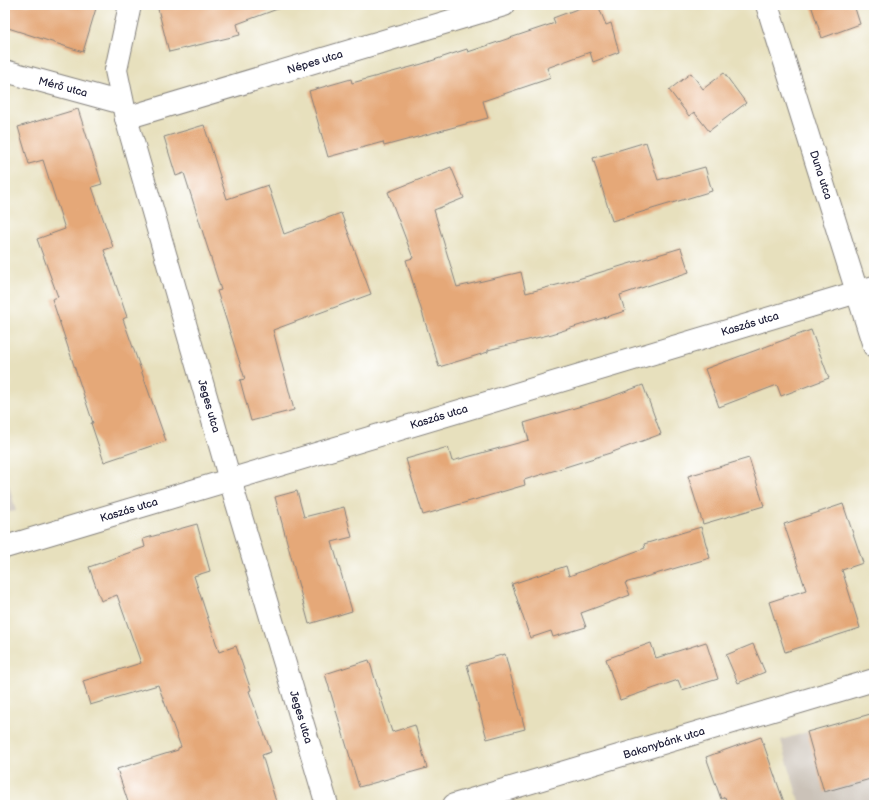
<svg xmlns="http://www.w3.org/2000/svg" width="879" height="810" viewBox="0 0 879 810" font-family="'Balsamiq Sans',sans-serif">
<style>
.industrial{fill:#cbc2b8}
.building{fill:#e5a878}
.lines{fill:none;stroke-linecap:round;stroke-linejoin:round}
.minor-casing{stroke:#84817c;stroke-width:24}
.minor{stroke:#fff;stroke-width:22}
.labels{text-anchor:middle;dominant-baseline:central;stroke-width:3.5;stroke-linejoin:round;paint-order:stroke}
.street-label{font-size:11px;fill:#22223b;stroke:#fff}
</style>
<rect width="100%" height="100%" fill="#fff"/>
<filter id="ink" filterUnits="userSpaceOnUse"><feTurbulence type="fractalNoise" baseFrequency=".025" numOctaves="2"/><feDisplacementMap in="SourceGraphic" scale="8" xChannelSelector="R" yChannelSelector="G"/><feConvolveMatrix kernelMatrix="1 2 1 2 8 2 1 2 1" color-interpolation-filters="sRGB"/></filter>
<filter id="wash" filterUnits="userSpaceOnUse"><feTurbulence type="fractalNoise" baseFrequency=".012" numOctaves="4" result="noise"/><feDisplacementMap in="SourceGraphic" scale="16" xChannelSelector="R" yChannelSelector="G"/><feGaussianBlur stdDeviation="0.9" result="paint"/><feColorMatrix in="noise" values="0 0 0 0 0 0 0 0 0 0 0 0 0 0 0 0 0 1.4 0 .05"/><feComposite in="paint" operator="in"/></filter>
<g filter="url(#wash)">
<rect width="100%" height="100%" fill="#e7e0bd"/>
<g class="industrial">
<path d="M 5,470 L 16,511 L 5,513 Z"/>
<path d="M 807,732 L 824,792 L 874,778 L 874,804 L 800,805 L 781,740 Z"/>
</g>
<g id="blocks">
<g class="building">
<path d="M 5,5 L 97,5 L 83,52 L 5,27 Z"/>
<path d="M 157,5 L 280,5 L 280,8 L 237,24 L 240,35 L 169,52 Z"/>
<path d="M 588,5 L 598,5 L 606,25 L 611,23 L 619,52 L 593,62 L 590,52 L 547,68 L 551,78 L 483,101 L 488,118 L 384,146 L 383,142 L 328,157 L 309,91 L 351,79 L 352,83 L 422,64 L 467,49 L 468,52 L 555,23 L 553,18 Z"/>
<path d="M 811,5 L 854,5 L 860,24 L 822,38 Z"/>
<path d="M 691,73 L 703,89 L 724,73 L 746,103 L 709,131 L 694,112 L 689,116 L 669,90 Z"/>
<path d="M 78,109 L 102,184 L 92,187 L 113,247 L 104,250 L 127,317 L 123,319 L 166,441 L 104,462 L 91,423 L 93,423 L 52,299 L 58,297 L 37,239 L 65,229 L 43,160 L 29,164 L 18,127 Z"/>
<path d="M 204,125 L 227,199 L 268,185 L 284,234 L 341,213 L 371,294 L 273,330 L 294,410 L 251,421 L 240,380 L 245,379 L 217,291 L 221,290 L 184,173 L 176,176 L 164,137 Z"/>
<path d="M 646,142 L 658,180 L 705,167 L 712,191 L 612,221 L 593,158 Z"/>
<path d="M 451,167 L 464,198 L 434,210 L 457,287 L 521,272 L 526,293 L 568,282 L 681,248 L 689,272 L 620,295 L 625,311 L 552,334 L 488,350 L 488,352 L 439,367 L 406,260 L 413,258 L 388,192 Z"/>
<path d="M 811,330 L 829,378 L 781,396 L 777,385 L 719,407 L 705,369 Z"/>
<path d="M 643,385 L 661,434 L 610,453 L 524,480 L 525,485 L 423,515 L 406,459 L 448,447 L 452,461 L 529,440 L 524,423 L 605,399 Z"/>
<path d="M 749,458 L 764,506 L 703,524 L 688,476 Z"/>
<path d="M 297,491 L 304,517 L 344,507 L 352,537 L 332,542 L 352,611 L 309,624 L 275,497 Z"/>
<path d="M 843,504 L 863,563 L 842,570 L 860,628 L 785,652 L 769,602 L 806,590 L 784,524 Z"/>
<path d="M 197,524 L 210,571 L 194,576 L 219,652 L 236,646 L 251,690 L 249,691 L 271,752 L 262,755 L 277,805 L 129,805 L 117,769 L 178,750 L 178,748 L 181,747 L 158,685 L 90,705 L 83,681 L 141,663 L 117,595 L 101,601 L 89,567 L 145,547 L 143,539 Z"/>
<path d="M 701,527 L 710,558 L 625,583 L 630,595 L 581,613 L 586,627 L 553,637 L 551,631 L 530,638 L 512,584 L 566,566 L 569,576 L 645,548 L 644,544 Z"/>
<path d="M 706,642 L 718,679 L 682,690 L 678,680 L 620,700 L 606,659 L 651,643 L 656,658 Z"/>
<path d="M 753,644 L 765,672 L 738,683 L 726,655 Z"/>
<path d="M 505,654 L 525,729 L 487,739 L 467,665 Z"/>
<path d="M 369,660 L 392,732 L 415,725 L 427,768 L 359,787 L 325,674 Z"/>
<path d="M 874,713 L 874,778 L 824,792 L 807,732 Z"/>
<path d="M 761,737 L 785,805 L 728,805 L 725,797 L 721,799 L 706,757 Z"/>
</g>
</g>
</g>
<g filter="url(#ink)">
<use href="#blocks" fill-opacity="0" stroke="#84817c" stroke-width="1"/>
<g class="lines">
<g class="minor-casing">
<g id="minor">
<path d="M 130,5 L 116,70 L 126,118 L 230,480 L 327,805"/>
<path d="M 767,5 L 874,346"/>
<path d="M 5,71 L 122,103"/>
<path d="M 126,118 L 504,5"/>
<path d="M 5,547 L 874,287"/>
<path d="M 454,805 L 874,680"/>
</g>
</g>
<use href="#minor" class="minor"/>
</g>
</g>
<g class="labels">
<g class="street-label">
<text transform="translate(315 62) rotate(-17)">Népes utca</text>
<text transform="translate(63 87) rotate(15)">Mérő utca</text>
<text transform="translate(821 175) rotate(72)">Duna utca</text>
<text transform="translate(750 324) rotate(-17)">Kaszás utca</text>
<text transform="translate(209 406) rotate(74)">Jeges utca</text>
<text transform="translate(439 417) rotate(-17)">Kaszás utca</text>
<text transform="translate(129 510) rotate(-17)">Kaszás utca</text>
<text transform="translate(301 717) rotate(73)">Jeges utca</text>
<text transform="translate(664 743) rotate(-17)">Bakonybánk utca</text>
</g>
</g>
<rect width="879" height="810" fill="none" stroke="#fff" stroke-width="20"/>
</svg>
